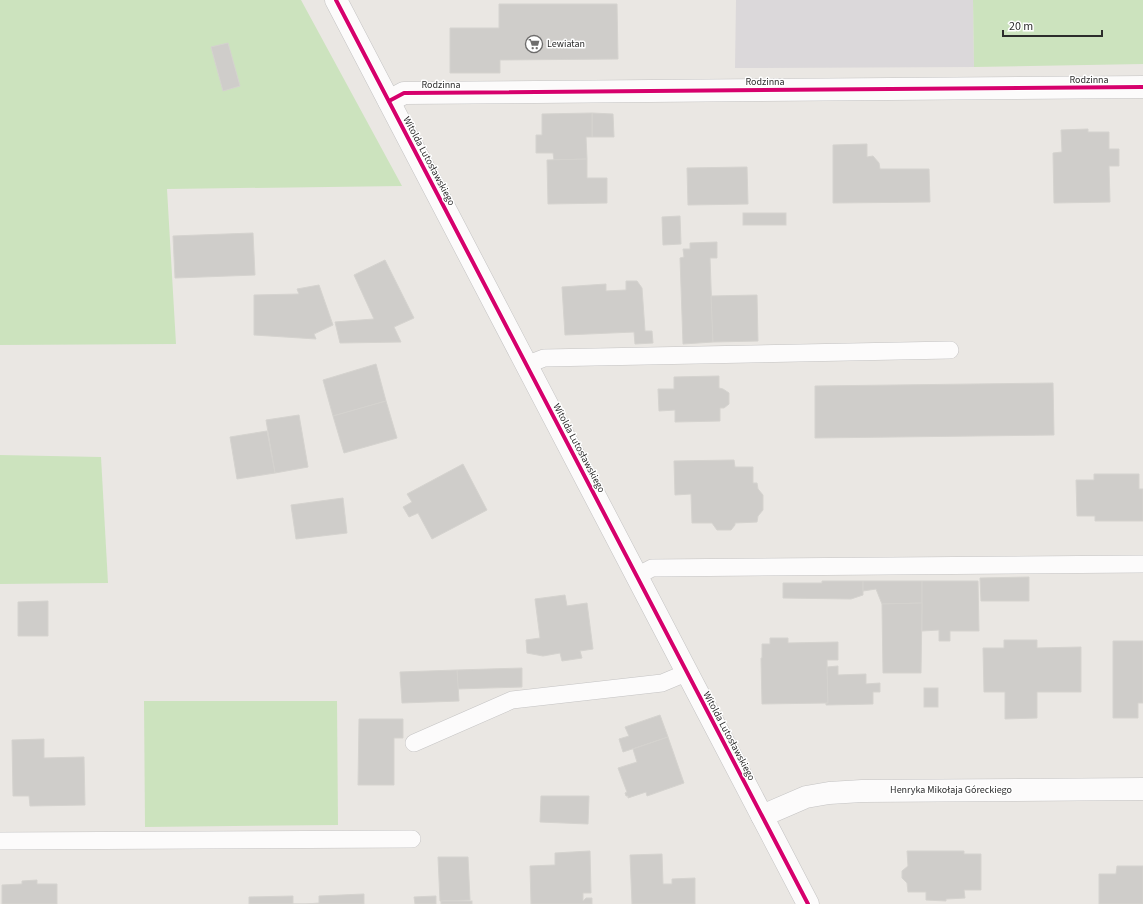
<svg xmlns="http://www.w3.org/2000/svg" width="1143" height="904" viewBox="0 0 1143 904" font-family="'Source Sans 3',sans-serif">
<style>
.industrial{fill:#dbd8da}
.green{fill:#cce3be}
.building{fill:#cfcdca;stroke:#d5d3cf}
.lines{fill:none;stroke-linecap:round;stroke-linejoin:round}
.service-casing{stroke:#c4c3c3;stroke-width:18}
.minor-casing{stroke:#c4c3c3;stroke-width:23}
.service{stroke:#fcfbfb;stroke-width:17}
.minor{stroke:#fcfbfb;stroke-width:22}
.cycleway-casing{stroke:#fff;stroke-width:6}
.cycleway{stroke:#d6006c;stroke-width:4}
.labels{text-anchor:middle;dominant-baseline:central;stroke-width:3;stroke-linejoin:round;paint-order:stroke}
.poi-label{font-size:10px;fill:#2c2c2c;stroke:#fff;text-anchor:start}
.street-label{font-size:10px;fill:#2c2c2c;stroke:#fff}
</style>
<rect width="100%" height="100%" fill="#eae7e3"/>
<path class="industrial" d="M 736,0 L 973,0 L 974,67 L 735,68 Z"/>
<g class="green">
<path d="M 0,0 L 301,0 L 402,186 L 167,189 L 176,344 L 0,345 Z"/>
<path d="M 973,0 L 1143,0 L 1143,64 L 974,67 Z"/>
<path d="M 0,455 L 101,457 L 108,583 L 0,584 Z"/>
<path d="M 144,701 L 337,701 L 338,825 L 145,827 Z"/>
</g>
<g class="building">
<path d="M 499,4 L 617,4 L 618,59 L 500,60 L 500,73 L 450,73 L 450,28 L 499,28 Z"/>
<path d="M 228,43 L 240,86 L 223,91 L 211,47 Z"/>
<path d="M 592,113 L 613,114 L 614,137 L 592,137 Z"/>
<path d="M 592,113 L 592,137 L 586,137 L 587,159 L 554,160 L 553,153 L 536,153 L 536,135 L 542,135 L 542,114 Z"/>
<path d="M 1088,129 L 1088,132 L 1109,132 L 1109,149 L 1119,149 L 1119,166 L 1109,166 L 1110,202 L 1054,203 L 1053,153 L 1062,152 L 1061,130 Z"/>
<path d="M 867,144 L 867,157 L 873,156 L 879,163 L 880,169 L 929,169 L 930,202 L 833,203 L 833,145 Z"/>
<path d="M 587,159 L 587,178 L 607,178 L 607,203 L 548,204 L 547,160 Z"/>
<path d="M 747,167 L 748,204 L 688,205 L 687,168 Z"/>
<rect x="743" y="213" width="43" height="12"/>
<path d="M 680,216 L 681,244 L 663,245 L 662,217 Z"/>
<path d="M 253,233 L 255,275 L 175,278 L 173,236 Z"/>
<path d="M 717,242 L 717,258 L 710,258 L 713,342 L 683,344 L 680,258 L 684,257 L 683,249 L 690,249 L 690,243 Z"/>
<path d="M 385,260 L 414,318 L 394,327 L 401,342 L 340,343 L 335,322 L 374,319 L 354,275 Z"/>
<path d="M 626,281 L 637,281 L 642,288 L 645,331 L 652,331 L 653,343 L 635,344 L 634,332 L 565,335 L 562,287 L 606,284 L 606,291 L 626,290 Z"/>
<path d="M 319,285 L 333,325 L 314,334 L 316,339 L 254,335 L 254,295 L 299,294 L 297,289 Z"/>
<path d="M 757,295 L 758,341 L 713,342 L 711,296 Z"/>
<path d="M 376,364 L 386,401 L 333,416 L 323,380 Z"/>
<path d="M 719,376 L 719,388 L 723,389 L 729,393 L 729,404 L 724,408 L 720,408 L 720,421 L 675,422 L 675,410 L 659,411 L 658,389 L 674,389 L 674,377 Z"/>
<path d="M 1053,383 L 1054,435 L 815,438 L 815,386 Z"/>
<path d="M 386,401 L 397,438 L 344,453 L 333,416 Z"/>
<path d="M 299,415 L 308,467 L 275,473 L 266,420 Z"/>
<path d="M 267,431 L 275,473 L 237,479 L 230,437 Z"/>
<path d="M 734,460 L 735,467 L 753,467 L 753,483 L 757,483 L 758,489 L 763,495 L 763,510 L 758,516 L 757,522 L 735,523 L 735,525 L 731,530 L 717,530 L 712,523 L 692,523 L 691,494 L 675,495 L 674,461 Z"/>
<path d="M 463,464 L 487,510 L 432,539 L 418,513 L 409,517 L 403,507 L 412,502 L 407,494 Z"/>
<path d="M 1094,474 L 1139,474 L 1139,489 L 1143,489 L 1143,521 L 1095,521 L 1095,516 L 1077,516 L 1076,480 L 1094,480 Z"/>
<path d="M 343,498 L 347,533 L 296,539 L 291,505 Z"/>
<path d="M 1029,577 L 1029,601 L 981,601 L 980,578 Z"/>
<path d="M 822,581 L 863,581 L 863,595 L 851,599 L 783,598 L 783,583 L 822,583 Z"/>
<path d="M 863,581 L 922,581 L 922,603 L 882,604 L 876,589 L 863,591 Z"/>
<path d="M 922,581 L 978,581 L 979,631 L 950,631 L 950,641 L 939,641 L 939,630 L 922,631 Z"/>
<path d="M 565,595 L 567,606 L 587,603 L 593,649 L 580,651 L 582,658 L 562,661 L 560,653 L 543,656 L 527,653 L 526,640 L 540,638 L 535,599 Z"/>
<path d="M 48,601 L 48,636 L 18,636 L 18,602 Z"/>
<path d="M 922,603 L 921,673 L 883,673 L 882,604 Z"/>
<path d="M 770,638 L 788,638 L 788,643 L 838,642 L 838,660 L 827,660 L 828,703 L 762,704 L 761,658 L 762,658 L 762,644 L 770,644 Z"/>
<path d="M 1004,640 L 1037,640 L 1037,648 L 1081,647 L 1081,692 L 1037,692 L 1037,718 L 1005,719 L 1005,692 L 984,692 L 983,648 L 1004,648 Z"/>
<path d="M 1113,641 L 1143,641 L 1143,703 L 1138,703 L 1138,718 L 1113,718 Z"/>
<path d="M 838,666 L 838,675 L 866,674 L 866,684 L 880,683 L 880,692 L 873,692 L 873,704 L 826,705 L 826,703 L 828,703 L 827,667 Z"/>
<path d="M 522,668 L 522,687 L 457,689 L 457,670 Z"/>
<path d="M 457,670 L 459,701 L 402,703 L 400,672 Z"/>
<rect x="924" y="688" width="14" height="19"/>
<path d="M 660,715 L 668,737 L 623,752 L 619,739 L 629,736 L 625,727 Z"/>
<path d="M 359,719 L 403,719 L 403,738 L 394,738 L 394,785 L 358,785 Z"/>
<path d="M 668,737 L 684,783 L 647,796 L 646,792 L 628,798 L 628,796 L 626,796 L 625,793 L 627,792 L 618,768 L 637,762 L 633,749 Z"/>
<path d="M 44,739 L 44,758 L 84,757 L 85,805 L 30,806 L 29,796 L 13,796 L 12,740 Z"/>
<path d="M 541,796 L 589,796 L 588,824 L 540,822 Z"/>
<path d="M 590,851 L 591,893 L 583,893 L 583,901 L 586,898 L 592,898 L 592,904 L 531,904 L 530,866 L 555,865 L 555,853 Z"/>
<path d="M 907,851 L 964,851 L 964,854 L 981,854 L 981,890 L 964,890 L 965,898 L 946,899 L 946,901 L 926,900 L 926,892 L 908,892 L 907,883 L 902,878 L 902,871 L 908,866 Z"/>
<path d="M 662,854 L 663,884 L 672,884 L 672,879 L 695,878 L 695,904 L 632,904 L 630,855 Z"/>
<path d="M 438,857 L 468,857 L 470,900 L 440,901 Z"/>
<path d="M 1117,866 L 1143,866 L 1143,904 L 1099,904 L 1099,874 L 1116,874 Z"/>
<path d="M 37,880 L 37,884 L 57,884 L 57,904 L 2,904 L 2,885 L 22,884 L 22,881 Z"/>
<path d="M 364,894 L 364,904 L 306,904 L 319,903 L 319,896 Z"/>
<path d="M 293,896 L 293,904 L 306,904 L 249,904 L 249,897 Z"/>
<path d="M 436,896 L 436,904 L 415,904 L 414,897 Z"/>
<rect x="441" y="901" width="31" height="3"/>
</g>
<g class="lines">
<g class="service-casing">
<g id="service">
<path d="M 526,365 L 544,358 L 950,350"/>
<path d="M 637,576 L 652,568 L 1143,564"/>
<path d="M 414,743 L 512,700 L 662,683 L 686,673"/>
<path d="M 0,841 L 412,839"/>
</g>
</g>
<g class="minor-casing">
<g id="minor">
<path d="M 336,0 C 494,301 649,603 808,904"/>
<path d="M 389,101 L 404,93 L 1143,87"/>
<path d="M 762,816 L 806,797 L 829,793 L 862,791 L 1143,789"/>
</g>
</g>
<use href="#service" class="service"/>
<use href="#minor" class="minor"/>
<g class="cycleway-casing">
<g id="cycleway">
<path d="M 336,0 C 494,301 649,603 808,904"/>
<path d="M 389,101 L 404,93 L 1143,87"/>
</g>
</g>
<use href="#cycleway" class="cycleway"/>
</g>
<defs>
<g id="supermarket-ring" transform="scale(0.9)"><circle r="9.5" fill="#fff" stroke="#6e6d6c" stroke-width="1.5"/><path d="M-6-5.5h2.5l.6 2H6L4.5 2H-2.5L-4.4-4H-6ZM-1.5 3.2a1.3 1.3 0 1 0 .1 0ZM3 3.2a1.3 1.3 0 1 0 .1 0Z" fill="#6e6d6c"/></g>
</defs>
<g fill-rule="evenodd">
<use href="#supermarket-ring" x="534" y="44"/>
</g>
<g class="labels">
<g class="poi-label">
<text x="547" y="44">Lewiatan</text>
</g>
<g class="street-label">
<text x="1089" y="80">Rodzinna</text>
<text x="765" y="82">Rodzinna</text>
<text x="441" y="85">Rodzinna</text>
<text transform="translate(429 161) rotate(62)">Witolda Lutosławskiego</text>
<text transform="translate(579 448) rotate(62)">Witolda Lutosławskiego</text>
<text transform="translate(729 736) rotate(62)">Witolda Lutosławskiego</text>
<text x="951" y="790">Henryka Mikołaja Góreckiego</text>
</g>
</g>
<path d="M1003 30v6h99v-6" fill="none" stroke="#2c2c2c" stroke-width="2"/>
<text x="1009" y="30" font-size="12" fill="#2c2c2c" stroke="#ffffff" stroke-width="3" paint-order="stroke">20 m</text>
</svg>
